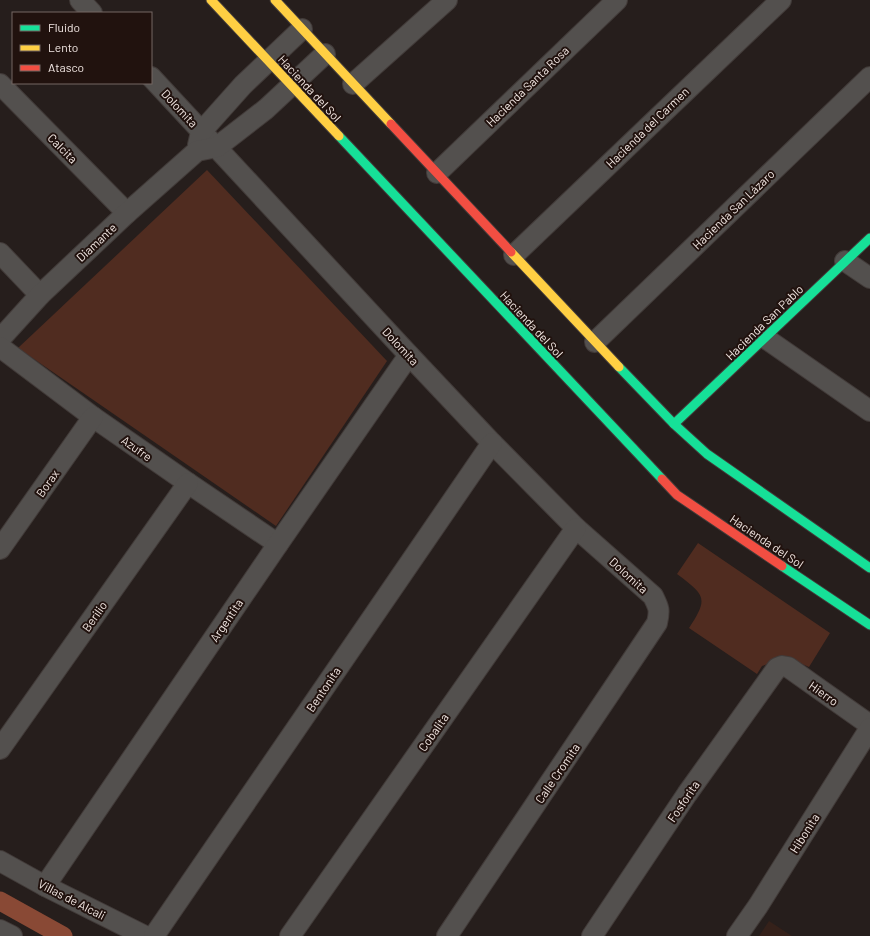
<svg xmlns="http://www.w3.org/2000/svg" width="870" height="936" viewBox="0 0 870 936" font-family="Barlow,sans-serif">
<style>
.built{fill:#35211a}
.green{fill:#502c20}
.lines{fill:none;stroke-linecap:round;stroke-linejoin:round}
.canal{stroke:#894935;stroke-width:19}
.street-casing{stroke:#423b39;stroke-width:22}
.fast-casing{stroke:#423b39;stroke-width:11}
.slow-casing{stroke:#423b39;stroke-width:11}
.jam-casing{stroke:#423b39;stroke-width:11}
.street{stroke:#53504e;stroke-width:20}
.fast{stroke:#16e098;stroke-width:9}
.slow{stroke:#ffcf43;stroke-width:9}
.jam{stroke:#f24e42;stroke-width:9}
.labels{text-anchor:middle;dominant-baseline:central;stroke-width:4;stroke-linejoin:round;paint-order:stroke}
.street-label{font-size:12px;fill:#f2e7e3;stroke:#21120e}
</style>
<rect width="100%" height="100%" fill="#261e1c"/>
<path class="built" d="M 769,921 L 792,936 L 759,936 Z"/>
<g class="green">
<path d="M 207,170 L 387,361 L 276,526 L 18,348 Z"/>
<path d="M 698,543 L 830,633 L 809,667 L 795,661 L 771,663 L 762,666 L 757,674 L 689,628 C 709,598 705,595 677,574 Z"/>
</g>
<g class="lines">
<path class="canal" d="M 0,901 L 63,936"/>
<g class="street-casing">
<g id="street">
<path d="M 80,0 L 92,13"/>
<path d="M 151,77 L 409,355 L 492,443 L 576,528 L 653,596 C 659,608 660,610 657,623 L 447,936"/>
<path d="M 0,84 L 127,213"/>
<path d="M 353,84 L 447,0"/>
<path d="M 198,145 L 201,132 L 243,85 L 302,29"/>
<path d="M 437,173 L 617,0"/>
<path d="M 0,253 L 40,295"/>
<path d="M 514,255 L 781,0"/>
<path d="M 845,261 L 870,278"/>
<path d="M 765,338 L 870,411"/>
<path d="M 0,339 L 40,295 L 127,213 L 197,151 L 217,147 L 266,109 L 325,54"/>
<path d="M 595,342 L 870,77"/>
<path d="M 0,347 L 93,417 L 188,483 L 278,544"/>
<path d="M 0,549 L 93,417"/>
<path d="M 0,749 L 188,483"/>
<path d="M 0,861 L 45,886 L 145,936"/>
<path d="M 45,886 L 278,544 L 409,355"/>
<path d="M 0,930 L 12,936"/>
<path d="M 154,936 L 492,443"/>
<path d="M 290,936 L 576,528"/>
<path d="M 592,936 L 687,794 L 777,668 L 782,666 L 788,667 L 870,725"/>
<path d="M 737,936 L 758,906 L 870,728"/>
</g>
</g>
<g class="fast-casing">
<g id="fast">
<path d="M 339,136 L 662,479"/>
<path d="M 619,367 L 674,424 L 707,454 L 870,568"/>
<path d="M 674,424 L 870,238"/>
<path d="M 782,566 L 870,625"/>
</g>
</g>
<g class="slow-casing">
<g id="slow">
<path d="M 211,0 L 339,136"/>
<path d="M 275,0 L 391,124"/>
<path d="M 511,252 L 619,367"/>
</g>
</g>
<g class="jam-casing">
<g id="jam">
<path d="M 391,124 L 511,252"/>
<path d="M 662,479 L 677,495 L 782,566"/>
</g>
</g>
<use href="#street" class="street"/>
<use href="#fast" class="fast"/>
<use href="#slow" class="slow"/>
<use href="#jam" class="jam"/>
</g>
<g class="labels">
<g class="street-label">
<text transform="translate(527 86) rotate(-44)">Hacienda Santa Rosa</text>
<text transform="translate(310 88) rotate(47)">Hacienda del Sol</text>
<text transform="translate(180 108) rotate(47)">Dolomita</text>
<text transform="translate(647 127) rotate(-44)">Hacienda del Carmen</text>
<text transform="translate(63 148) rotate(45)">Calcita</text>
<text transform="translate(733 209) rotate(-44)">Hacienda San Lázaro</text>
<text transform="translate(96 242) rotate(-43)">Diamante</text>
<text transform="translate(764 322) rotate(-44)">Hacienda San Pablo</text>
<text transform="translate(532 324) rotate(47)">Hacienda del Sol</text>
<text transform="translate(401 346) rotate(47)">Dolomita</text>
<text transform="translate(137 448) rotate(35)">Azufre</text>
<text transform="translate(47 483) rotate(-55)">Borax</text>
<text transform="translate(767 541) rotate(34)">Hacienda del Sol</text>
<text transform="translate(629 575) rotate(42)">Dolomita</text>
<text transform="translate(94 616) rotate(-55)">Berilio</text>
<text transform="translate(226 620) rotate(-56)">Argentita</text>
<text transform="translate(323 689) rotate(-56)">Bentonita</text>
<text transform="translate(824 693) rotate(35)">Hierro</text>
<text transform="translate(433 732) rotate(-55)">Cobalita</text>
<text transform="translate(557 773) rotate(-56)">Calle Cromita</text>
<text transform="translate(683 801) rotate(-56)">Fosforita</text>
<text transform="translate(804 833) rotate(-58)">Hibonita</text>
<text transform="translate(72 899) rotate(27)">Villas de Alcali</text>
</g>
</g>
<rect x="12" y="12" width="140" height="72" fill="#21120e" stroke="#756763"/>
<rect x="20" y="25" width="20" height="6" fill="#16e098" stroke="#756763"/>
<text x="48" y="32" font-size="12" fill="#f2e7e3">Fluido</text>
<rect x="20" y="45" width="20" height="6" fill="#ffcf43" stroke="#756763"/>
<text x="48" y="52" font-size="12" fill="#f2e7e3">Lento</text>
<rect x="20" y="65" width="20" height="6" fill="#f24e42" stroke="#756763"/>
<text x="48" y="72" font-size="12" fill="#f2e7e3">Atasco</text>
</svg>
